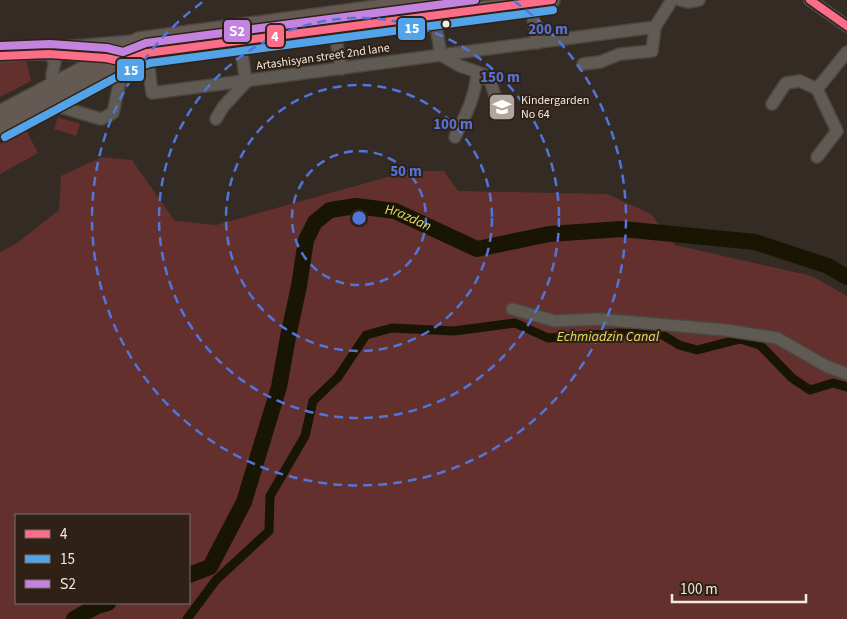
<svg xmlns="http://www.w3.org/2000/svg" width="847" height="619" viewBox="0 0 847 619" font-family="'Source Sans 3','Noto Sans Armenian',sans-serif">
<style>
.green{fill:#63302e;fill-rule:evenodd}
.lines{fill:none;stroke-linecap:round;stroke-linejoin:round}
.canal{stroke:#191503;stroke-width:9}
.river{stroke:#191503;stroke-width:16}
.minor-casing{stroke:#4d4740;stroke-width:14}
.major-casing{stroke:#4d4740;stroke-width:18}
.minor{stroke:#605a54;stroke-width:11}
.major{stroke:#655a53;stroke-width:15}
.bus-1-casing{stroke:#2f2115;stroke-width:11}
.bus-2-casing{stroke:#2f2115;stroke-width:11}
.bus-3-casing{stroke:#2f2115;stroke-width:11}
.bus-1{stroke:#fb6d88;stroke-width:8}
.bus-2{stroke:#53a3e8;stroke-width:8}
.bus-3{stroke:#c483df;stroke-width:8}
.ring{fill:none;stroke:#5275da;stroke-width:2.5;stroke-dasharray:9 6}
.bus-dot{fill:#f2e9e1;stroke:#2f2115;stroke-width:2}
.labels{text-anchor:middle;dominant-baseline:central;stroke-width:4;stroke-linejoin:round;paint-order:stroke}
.street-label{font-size:12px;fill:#f2e9e1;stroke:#2f2115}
.poi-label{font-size:12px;fill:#f2e9e1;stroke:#2f2115;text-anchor:start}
.water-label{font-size:14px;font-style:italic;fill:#e7db62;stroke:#2f2115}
.centre{fill:#5275da;stroke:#2f2115;stroke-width:2.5}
.ring-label{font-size:15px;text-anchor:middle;font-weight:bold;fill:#5275da;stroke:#2f2115;stroke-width:4;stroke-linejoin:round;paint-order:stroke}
.line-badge{stroke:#2f2115;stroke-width:2}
.badge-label{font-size:14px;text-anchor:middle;font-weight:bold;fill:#fff}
</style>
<rect width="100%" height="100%" fill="#332b24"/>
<g class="green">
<path d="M 26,59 L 31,81 L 0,97 L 0,62 Z"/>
<path d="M 58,117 L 80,124 L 76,136 L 54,129 Z"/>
<path d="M 26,130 L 38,153 L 0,174 L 0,144 Z"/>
<path d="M 102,157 L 132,160 L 175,221 L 216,225 L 409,171 L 444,171 L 458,191 L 607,194 L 651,214 L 675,245 L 812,276 L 847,296 L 847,619 L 0,619 L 0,252 L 17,243 L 59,210 L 61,176 ZM 16,515 L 189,515 L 189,603 L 16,603 Z"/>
</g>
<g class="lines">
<path class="canal" d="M 187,619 L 216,580 L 269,531 L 270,496 L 305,436 L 313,401 L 338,377 L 366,335 L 392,328 L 454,331 L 515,323 L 548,338 L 618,333 L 661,334 L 679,345 L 697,350 L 740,339 L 760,345 L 792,378 L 810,390 L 833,383 L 847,387"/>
<g class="river">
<path id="s1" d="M 189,575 L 210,567 L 244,502 L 279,387 L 288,337 L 299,286 L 306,240 L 315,222 L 330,210 L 356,206 L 395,211 L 477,249 L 549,234 L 622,229 L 755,242 L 828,266 L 847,277"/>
<path d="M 74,619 L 97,606 L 108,603"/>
</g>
<g class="minor-casing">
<g id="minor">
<path d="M 680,0 L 688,2 L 699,0"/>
<path d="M 810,0 L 847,26"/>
<path d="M 531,3 L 537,43"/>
<path d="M 434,15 L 441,55 L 460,66 L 483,74 L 491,83 L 495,96"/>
<path d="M 334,28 L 341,69"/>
<path d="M 52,48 L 133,41"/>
<path d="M 147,53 L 152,93 L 655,27 L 672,0"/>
<path d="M 49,54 L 55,62 L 52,74 L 53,85"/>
<path d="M 0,56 C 41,52 84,53 124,62 L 113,113 L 101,119 L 47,103"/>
<path d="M 583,64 L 600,62 L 620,54 L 652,51 L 655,27"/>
<path d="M 817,89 L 837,131 L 817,157"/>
<path d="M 772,104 L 786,83 L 800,81 L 817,89 L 847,52"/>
<path d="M 216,119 L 223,107 L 246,82 L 240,40"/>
<path d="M 455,137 C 465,116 476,96 477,72"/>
<path d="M 512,309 L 555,321 L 598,319 L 726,330 L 777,338 L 826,366 L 847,374"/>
</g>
</g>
<g class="major-casing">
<g id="major">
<path d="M 0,113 L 139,40 L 435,0"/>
<path d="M 0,128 L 124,62 L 147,53 L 552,0"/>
</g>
</g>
<use href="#minor" class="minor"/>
<use href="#major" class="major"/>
<g class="bus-1-casing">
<g id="bus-1">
<path d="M 810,0 L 847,26"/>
<path d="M 0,56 L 49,54 L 106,58 L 124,62 L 147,53 L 552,0"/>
</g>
</g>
<g class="bus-2-casing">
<path id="bus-2" d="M 5,137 L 128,71 L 150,63 L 553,10"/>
</g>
<g class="bus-3-casing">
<path id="bus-3" d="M 0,46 L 50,44 L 107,48 L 123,52 L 146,43 L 475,0"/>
</g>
<use href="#bus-1" class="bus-1"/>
<use href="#bus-2" class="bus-2"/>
<use href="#bus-3" class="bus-3"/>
</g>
<g class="ring">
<circle cx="359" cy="218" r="67"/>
<circle cx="359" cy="218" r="133"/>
<circle cx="359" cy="218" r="200"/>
<path d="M514 1A267 267 0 1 1 204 1"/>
</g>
<defs>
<g id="school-square" transform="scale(1.4375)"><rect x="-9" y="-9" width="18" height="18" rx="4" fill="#afa69f" stroke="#2f2115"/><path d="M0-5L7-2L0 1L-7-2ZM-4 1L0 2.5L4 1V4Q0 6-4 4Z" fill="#fff"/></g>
</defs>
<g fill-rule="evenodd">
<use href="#school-square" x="502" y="107"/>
</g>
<circle class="bus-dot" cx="446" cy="24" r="4.5"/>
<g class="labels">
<g class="street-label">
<text transform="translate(323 57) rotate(-8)">Artashisyan street 2nd lane</text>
</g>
<g class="poi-label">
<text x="521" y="100">Kindergarden<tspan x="521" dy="14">No 64</tspan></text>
</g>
<g class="water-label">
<text stroke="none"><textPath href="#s1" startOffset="485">Hrazdan</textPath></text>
<text x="608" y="337">Echmiadzin Canal</text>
</g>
</g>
<circle cx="359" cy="218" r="8" class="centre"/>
<g class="ring-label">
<text x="548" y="34">200 m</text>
<text x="500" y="82">150 m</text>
<text x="453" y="129">100 m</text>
<text x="406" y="176">50 m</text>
</g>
<g class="line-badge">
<rect x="397" y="17" width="29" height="24" rx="5" fill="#53a3e8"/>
<rect x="223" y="19" width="28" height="24" rx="5" fill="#c483df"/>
<rect x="266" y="24" width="19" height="24" rx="5" fill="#fb6d88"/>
<rect x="116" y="58" width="29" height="24" rx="5" fill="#53a3e8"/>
</g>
<g class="badge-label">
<text x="412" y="33">15</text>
<text x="237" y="36">Տ2</text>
<text x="275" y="41">4</text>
<text x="131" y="75">15</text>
</g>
<rect x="15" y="514" width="175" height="90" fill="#2f2115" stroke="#7d7167"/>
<rect x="25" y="530" width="25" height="8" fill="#fb6d88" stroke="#7d7167"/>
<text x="60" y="539" font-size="15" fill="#f2e9e1">4</text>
<rect x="25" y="555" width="25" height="8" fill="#53a3e8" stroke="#7d7167"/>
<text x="60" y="564" font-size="15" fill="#f2e9e1">15</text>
<rect x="25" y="580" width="25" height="8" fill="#c483df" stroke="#7d7167"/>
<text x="60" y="589" font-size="15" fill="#f2e9e1">Տ2</text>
<path d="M672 594v8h134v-8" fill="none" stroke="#f2e9e1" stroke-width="2.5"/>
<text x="680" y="594" font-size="15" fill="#f2e9e1" stroke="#2f2115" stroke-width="4" paint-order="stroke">100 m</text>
</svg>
